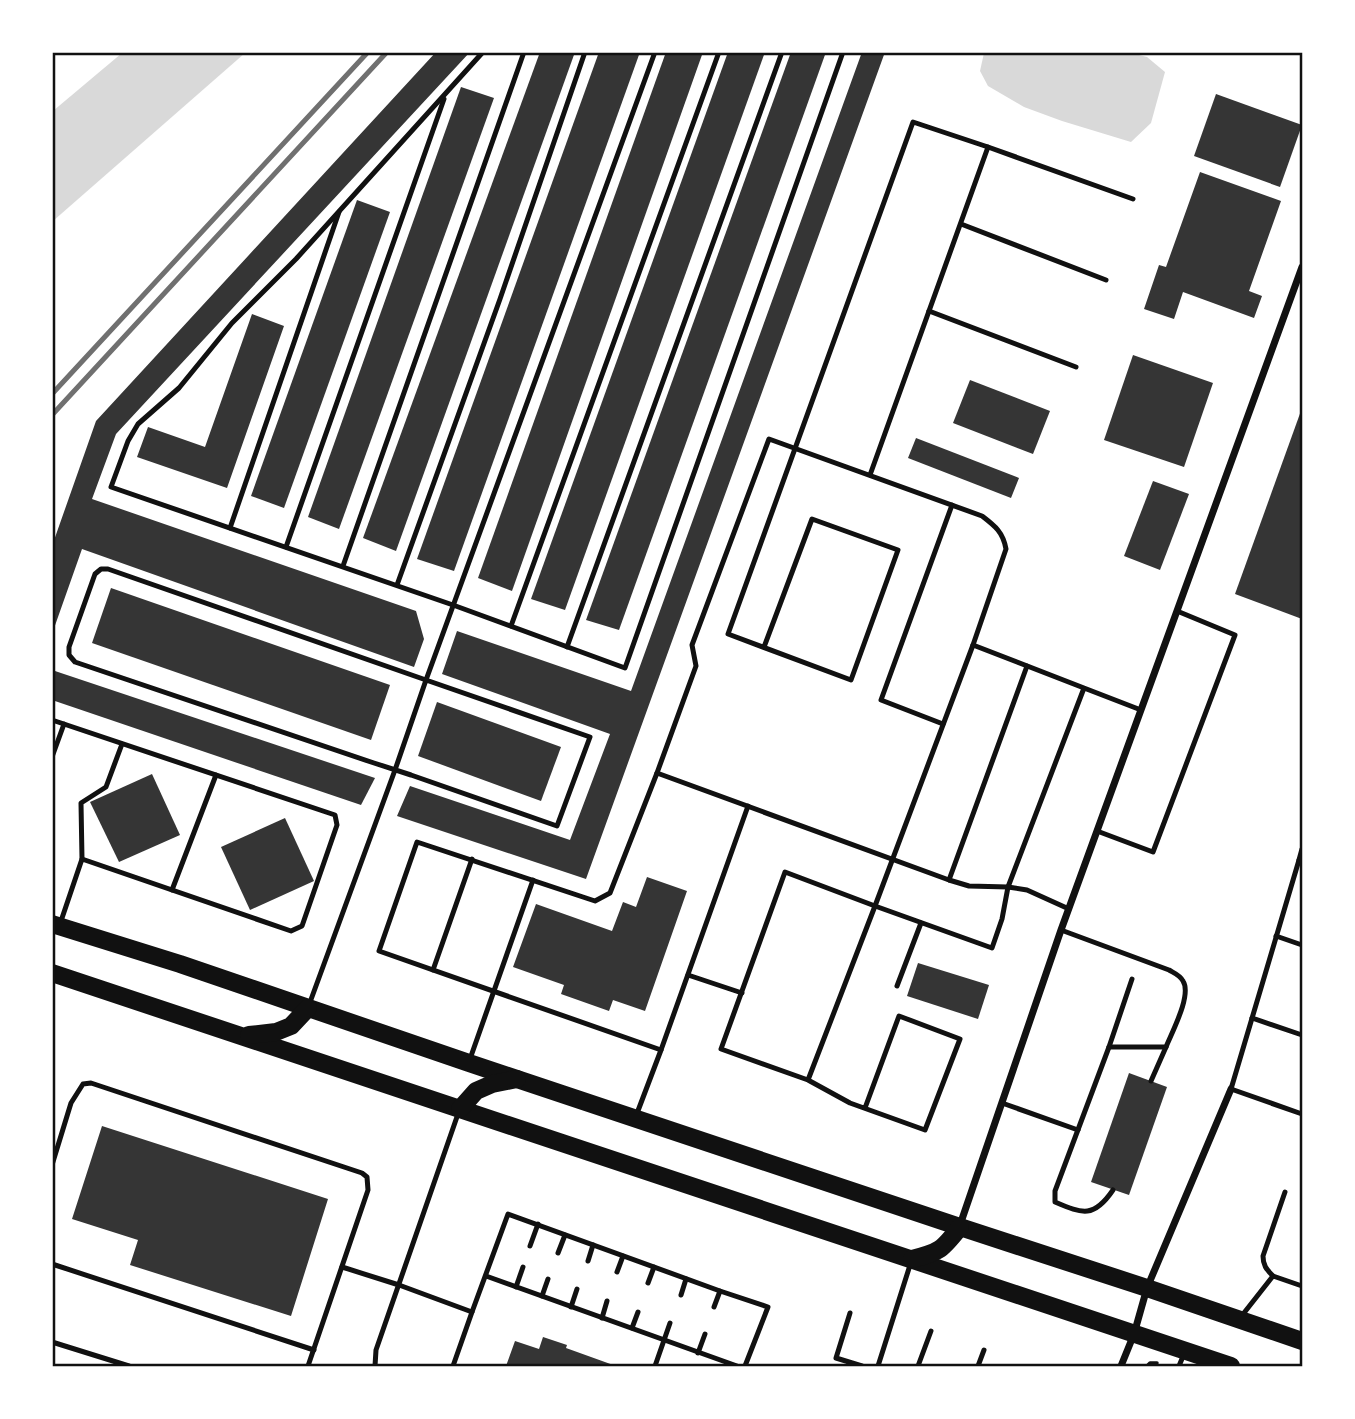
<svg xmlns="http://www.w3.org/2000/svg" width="1355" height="1419" viewBox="0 0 1355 1419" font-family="Jost,sans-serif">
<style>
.water{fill:#d9d9d9}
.building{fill:#353535}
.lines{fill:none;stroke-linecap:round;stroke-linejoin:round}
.path{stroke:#111;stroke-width:3.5}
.service{stroke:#111;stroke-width:5}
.minor{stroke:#111;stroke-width:7}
.primary{stroke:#111;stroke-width:18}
.rail{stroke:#707070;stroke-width:5}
.neatline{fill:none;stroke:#111;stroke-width:2.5}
</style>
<rect width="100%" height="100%" fill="#fff"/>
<g class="water">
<path d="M 1127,52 L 1147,57 L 1165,72 L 1151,123 L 1131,142 L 1062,121 L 1024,107 L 988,86 L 980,71 L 984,53 Z"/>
<path d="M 122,53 L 245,53 L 53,221 L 53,111 Z"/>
</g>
<g class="building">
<path d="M 436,52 L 470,52 L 116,434 L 92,499 L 416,611 L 424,639 L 414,667 L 82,549 L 52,634 L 52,546 L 96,421 Z"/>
<path d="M 540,52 L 575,52 L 396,551 L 363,538 Z"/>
<path d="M 599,52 L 640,52 L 454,571 L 417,559 Z"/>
<path d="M 666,52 L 703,52 L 512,591 L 478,578 Z"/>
<path d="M 728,52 L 765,52 L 565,610 L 531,599 Z"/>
<path d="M 791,52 L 826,52 L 619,630 L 586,620 Z"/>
<path d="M 862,52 L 885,52 L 586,879 L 397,816 L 410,786 L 570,840 L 610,734 L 442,674 L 457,631 L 631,691 Z"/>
<path d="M 461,87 L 494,98 L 339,529 L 308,517 Z"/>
<path d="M 1216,94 L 1302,125 L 1280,187 L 1194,156 Z"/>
<path d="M 1200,172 L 1281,201 L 1249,291 L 1262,296 L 1254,318 L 1183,292 L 1174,319 L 1144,309 L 1159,265 L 1166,267 Z"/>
<path d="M 357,200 L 390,212 L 284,508 L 251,496 Z"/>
<path d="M 252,314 L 284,326 L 227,488 L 137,457 L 148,427 L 205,447 Z"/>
<path d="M 1133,355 L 1213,383 L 1184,467 L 1104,440 Z"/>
<path d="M 970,380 L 1050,411 L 1033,454 L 953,423 Z"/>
<path d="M 1302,408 L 1302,619 L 1235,594 Z"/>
<path d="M 916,438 L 1019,478 L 1011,498 L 908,458 Z"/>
<path d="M 1153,481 L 1189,494 L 1160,570 L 1124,556 Z"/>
<path d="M 111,588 L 390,685 L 371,740 L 92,643 Z"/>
<path d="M 52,670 L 375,778 L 361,805 L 52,700 Z"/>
<path d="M 437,702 L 561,747 L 541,801 L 418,756 Z"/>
<path d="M 152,774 L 180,835 L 119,862 L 90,802 Z"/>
<path d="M 285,818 L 314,881 L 250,910 L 221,847 Z"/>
<path d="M 647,877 L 687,891 L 645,1011 L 613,1000 L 609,1011 L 561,994 L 564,985 L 513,967 L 536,904 L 612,931 L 623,902 L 636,907 Z"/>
<path d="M 918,963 L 989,985 L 978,1019 L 907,996 Z"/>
<path d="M 1129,1073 L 1167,1087 L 1129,1195 L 1091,1182 Z"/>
<path d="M 102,1126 L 328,1199 L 291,1316 L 130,1265 L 138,1240 L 72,1219 Z"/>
<path d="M 543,1337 L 567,1345 L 566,1348 L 616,1366 L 506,1366 L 515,1341 L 539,1349 Z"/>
</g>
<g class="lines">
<path class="path" d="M 1147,1366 L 1150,1363 L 1157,1363"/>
<g class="service">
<path d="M 483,52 L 296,259 L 232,323 L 179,388 L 138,424 L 128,441 L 111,487 L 453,605 L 625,668 L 843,52"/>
<path d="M 988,147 L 1133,199"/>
<path d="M 961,224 L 1106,280"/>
<path d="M 929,311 L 1076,367"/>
<path d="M 230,528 L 339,212"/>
<path d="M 286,547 L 444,99"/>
<path d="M 343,566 L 524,52"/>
<path d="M 397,585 L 500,299 L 585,52"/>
<path d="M 511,626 L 719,52"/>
<path d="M 567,647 L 782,52"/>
<path d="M 764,647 L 812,519 L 898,550 L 851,680 L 728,634 L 913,122 L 988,147 L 870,475"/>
<path d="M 1084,688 L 973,645 L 875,906 L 992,948 L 1002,919 L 1008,887 L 1084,688 L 1141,710"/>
<path d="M 52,720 L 335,815 L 337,825 L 302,926 L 291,931 L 82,859 L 60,924"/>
<path d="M 943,724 L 881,700 L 952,505"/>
<path d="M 52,757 L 64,724"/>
<path d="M 657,773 L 696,666 L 692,645 L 769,439 L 982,516 C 995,526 1003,532 1006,549 L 973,645"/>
<path d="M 1097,831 L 1153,852 L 1235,635 L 1177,611"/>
<path d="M 82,859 L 81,803 L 106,787 L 122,744"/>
<path d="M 1299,860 L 1302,849"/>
<path d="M 1302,861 L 1299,860 L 1231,1089 L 1302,1114"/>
<path d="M 949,880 L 1027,666"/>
<path d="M 172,890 L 216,775"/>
<path d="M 1061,930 L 1169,970 C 1174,973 1180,975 1183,981 C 1192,995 1172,1032 1166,1047 L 1109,1047"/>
<path d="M 1276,936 L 1302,945"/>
<path d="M 433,970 L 472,859"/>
<path d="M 688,975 L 742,993"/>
<path d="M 897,986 L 921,923"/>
<path d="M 309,1005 L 395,770 L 426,680 L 108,569 L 101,569 L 95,574 L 69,647 L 69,655 L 75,662 L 374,763 L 411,775 L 557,826 L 590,737 L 426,680 L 655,52"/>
<path d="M 1252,1018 L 1302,1035"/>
<path d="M 661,1050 L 748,806"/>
<path d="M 470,1059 L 533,880"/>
<path d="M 808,1080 L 875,906 L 785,872 L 721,1049 L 808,1080 L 850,1103 L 925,1130 L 960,1039 L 899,1016 L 865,1108"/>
<path d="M 1151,1081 L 1166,1047"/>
<path d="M 1002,1103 L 1078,1130"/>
<path d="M 636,1116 L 661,1050 L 379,951 L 417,842 L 595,901 L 610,893 L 657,773 L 949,880 L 969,886 L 1008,887 L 1027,890 L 1069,909"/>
<path d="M 52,1165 L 71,1103 L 83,1084 L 91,1083 L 362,1173 L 367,1177 L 368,1190 L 308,1366"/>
<path d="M 1113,1190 C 1094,1218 1083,1214 1055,1202 L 1055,1191 L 1109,1047 L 1132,979"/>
<path d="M 530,1246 L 538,1224"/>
<path d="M 558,1253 L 565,1235"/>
<path d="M 588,1261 L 593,1245"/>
<path d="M 52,1264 L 314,1350"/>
<path d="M 342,1267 L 399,1285 L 472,1312 L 453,1366"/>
<path d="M 617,1272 L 623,1256"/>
<path d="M 486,1276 L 737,1366"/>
<path d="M 1273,1276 C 1266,1269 1263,1265 1263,1256 L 1285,1192"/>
<path d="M 648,1283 L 654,1267"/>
<path d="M 516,1287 L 523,1267"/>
<path d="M 681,1295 L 686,1279"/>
<path d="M 542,1296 L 548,1279"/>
<path d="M 571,1307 L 577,1289"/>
<path d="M 714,1307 L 720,1291"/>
<path d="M 472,1312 L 508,1214 L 720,1291 L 768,1307 L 745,1366"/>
<path d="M 850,1313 L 836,1358 L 862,1366"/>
<path d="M 602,1318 L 607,1301"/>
<path d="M 1240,1318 L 1273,1276 L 1302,1286"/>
<path d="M 632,1328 L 638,1312"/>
<path d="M 52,1342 L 129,1366"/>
<path d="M 698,1353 L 705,1334"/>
<path d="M 375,1366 L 376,1350 L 459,1111"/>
<path d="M 655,1366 L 670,1323"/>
<path d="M 878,1366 L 911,1262"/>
<path d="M 918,1366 L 931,1331"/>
<path d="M 978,1366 L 984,1350"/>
<path d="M 1179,1366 L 1184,1354"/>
</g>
<g class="minor">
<path d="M 960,1225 L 1061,930 L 1302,267"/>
<path d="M 1121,1366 L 1134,1334 L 1147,1288 L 1231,1089"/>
</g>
<g class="primary">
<path d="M 52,924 L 180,964 L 469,1063 L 960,1227 L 1147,1288 L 1302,1341"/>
<path d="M 52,973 L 1231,1366"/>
<path d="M 249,1035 L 276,1032 L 291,1026 L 308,1008"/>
<path d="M 460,1109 L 476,1091 L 492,1084 L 517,1079"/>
<path d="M 912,1259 C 940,1252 942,1250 960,1227"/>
</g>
<g class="rail">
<path d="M 52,394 L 368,52"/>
<path d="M 52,415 L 387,52"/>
</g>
</g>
<rect width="1355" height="1419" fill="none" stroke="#ffffff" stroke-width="108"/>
<rect x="54" y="54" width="1247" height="1311" class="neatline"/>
</svg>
